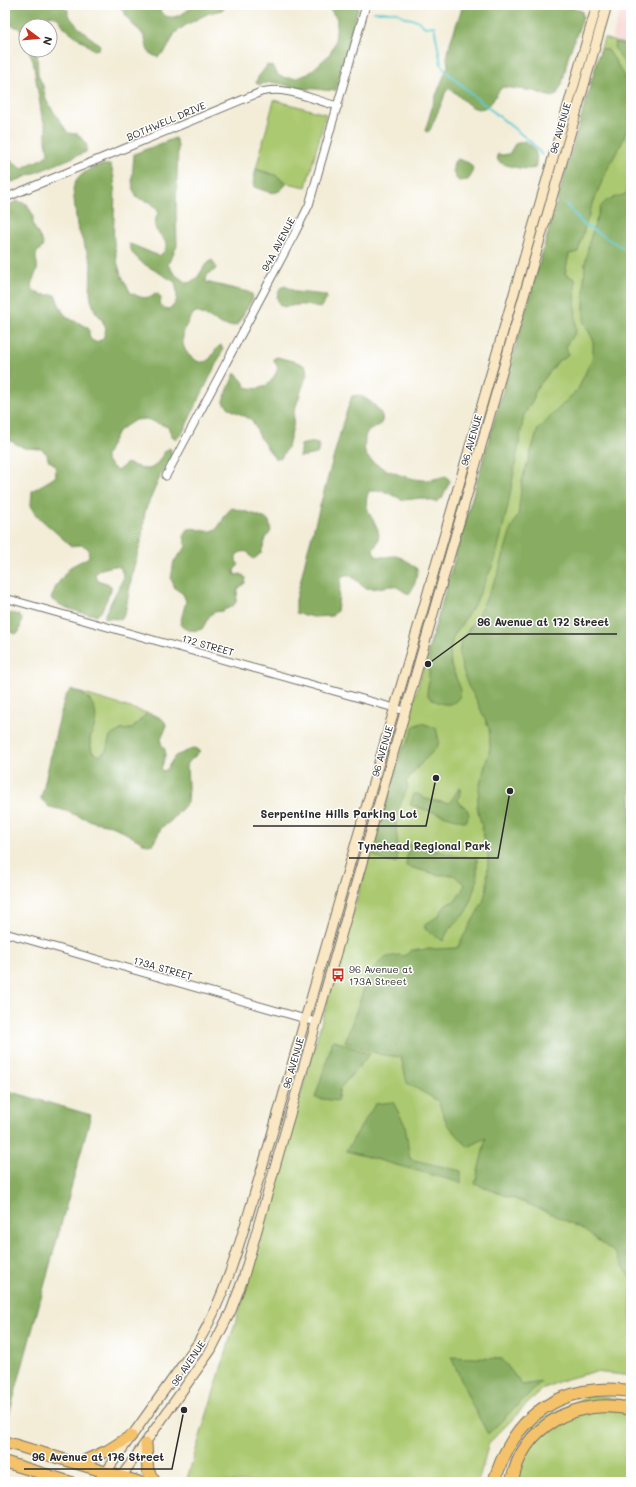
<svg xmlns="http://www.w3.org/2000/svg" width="636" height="1487" viewBox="0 0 636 1487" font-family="Mali,sans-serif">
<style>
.built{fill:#f7d0cd}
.green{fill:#abc970;stroke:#6b7a4e}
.forest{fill:#88ad62;stroke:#5a6c46}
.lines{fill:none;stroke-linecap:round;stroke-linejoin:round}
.stream{stroke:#5bc9cf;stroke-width:2}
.minor-casing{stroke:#716f68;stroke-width:9}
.secondary-casing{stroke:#716f68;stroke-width:11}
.primary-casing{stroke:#716f68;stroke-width:13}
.trunk-casing{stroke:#716f68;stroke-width:13}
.motorway-casing{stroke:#716f68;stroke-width:14}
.minor{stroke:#fff;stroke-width:7}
.secondary{stroke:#fae7c3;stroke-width:9}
.primary{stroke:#f3c26a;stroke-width:11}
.trunk{stroke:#f3c26a;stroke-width:11}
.motorway{stroke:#f3c26a;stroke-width:12}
.labels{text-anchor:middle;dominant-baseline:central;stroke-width:3;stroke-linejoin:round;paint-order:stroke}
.street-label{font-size:10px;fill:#2b2b2b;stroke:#fff}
.poi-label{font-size:10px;fill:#2b2b2b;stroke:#fff;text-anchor:start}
.leader{fill:none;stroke:#2b2b2b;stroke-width:1.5}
.callout-dot{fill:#2b2b2b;stroke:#fff;stroke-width:1.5}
.callout-label{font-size:11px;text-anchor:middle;font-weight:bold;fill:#2b2b2b;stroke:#fff;stroke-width:3;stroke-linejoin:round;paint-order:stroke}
</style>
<rect width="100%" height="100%" fill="#fff"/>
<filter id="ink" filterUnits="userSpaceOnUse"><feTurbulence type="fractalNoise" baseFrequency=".025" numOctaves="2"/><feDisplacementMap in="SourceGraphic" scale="8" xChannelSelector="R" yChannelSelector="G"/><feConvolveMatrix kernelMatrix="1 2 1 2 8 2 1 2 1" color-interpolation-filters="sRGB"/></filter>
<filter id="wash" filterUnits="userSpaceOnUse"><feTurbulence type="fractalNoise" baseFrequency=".012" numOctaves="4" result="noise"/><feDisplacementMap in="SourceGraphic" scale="16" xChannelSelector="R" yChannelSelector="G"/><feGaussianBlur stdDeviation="0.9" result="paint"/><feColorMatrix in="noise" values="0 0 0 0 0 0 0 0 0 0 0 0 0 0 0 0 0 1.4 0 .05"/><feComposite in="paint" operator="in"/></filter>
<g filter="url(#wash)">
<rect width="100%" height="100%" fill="#f3edd8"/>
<path class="built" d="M 622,5 L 631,5 L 631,46 L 612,39 Z"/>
<g class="green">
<path d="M 604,38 L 631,47 L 631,1376 L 615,1374 L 593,1372 L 563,1380 L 542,1389 L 489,1443 L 478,1482 L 186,1482 L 253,1265 L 281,1163 Z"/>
<path d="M 274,100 L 326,114 L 306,187 L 287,183 L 275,175 L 256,169 Z"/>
<path d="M 78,692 L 147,713 L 132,729 L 121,730 L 110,736 L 106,751 L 99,756 L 92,752 L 90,739 L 95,722 L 90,700 Z"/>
<path d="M 591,1395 L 631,1402 L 631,1482 L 502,1482 L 534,1422 Z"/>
</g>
<g class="forest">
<path d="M 5,5 L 63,5 L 63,7 L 68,10 L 68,15 L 79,28 L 100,45 L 99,49 L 94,50 L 65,28 L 58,18 L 50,15 L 45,23 L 45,26 L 26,26 L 26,42 L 19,28 L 5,23 Z"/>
<path d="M 118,5 L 157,5 C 165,25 182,17 193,5 L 226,5 L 222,10 L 209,13 L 186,25 L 175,33 L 167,49 L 158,57 C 143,53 149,45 143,35 C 140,30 135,27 131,23 C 126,16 124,10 118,5 Z"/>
<path d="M 327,5 L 359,5 L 336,90 C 328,91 324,90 317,89 C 310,88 304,90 297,88 C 283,85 274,79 260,85 L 256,83 C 257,76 264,71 267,65 L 273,67 L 279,76 L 287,78 L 296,78 L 308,74 L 329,55 L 335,43 L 337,19 Z"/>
<path d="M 463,5 L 560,5 L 582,11 L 583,18 L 569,54 L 562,84 L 557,94 L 553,97 L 545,95 L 534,91 L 503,87 C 497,91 495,99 490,104 C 474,119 461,95 449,88 L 445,93 L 443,100 L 430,130 L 428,132 L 425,131 L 435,98 L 448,66 L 447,58 L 450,43 Z"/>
<path d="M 618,42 L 631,47 L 631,74 L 614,47 L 615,43 L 617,44 Z"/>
<path d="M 601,48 L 608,50 C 628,78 636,100 625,135 C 621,147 612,159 607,170 C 595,196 585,224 578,252 L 569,254 L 565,274 L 575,279 L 576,331 C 572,341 563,340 568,354 L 564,359 L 559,360 L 535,391 L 534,398 L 524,415 L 508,506 L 495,560 L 476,602 L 453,637 L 450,651 L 451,665 L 461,690 C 458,715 428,701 427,693 C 427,688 429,684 429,680 C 429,670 429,659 429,649 Z"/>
<path d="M 29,50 L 37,50 L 38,75 L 43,86 L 46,100 L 68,133 L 78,134 L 87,145 L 86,152 L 18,180 L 5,184 L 5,160 L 10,159 L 12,162 L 23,168 C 32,161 42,162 48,153 L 46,141 L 46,128 L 42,117 L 33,61 Z"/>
<path d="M 175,138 L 178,145 L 176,214 L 177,246 L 168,264 C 174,275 178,278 189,283 L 197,278 L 206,264 L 212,260 L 216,267 L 215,270 L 207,275 L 206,282 L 248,292 L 252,294 L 253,298 L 237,325 C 221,330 210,315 195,312 C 184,325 176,344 191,357 C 194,359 199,363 203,362 C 213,361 213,349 221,345 L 223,350 L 182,434 L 176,439 L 172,436 L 168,427 L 146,419 L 135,420 L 118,431 L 106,455 L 106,460 L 117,471 L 127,463 C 141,468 151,475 160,459 C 163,454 165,450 170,448 L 172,454 L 170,459 L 163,470 L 145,511 L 142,538 L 133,570 L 125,614 L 120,619 L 105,618 L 105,614 L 124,577 L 120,567 L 113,566 L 98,570 L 95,575 L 97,580 L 109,584 L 111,586 L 111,590 L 101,612 L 97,615 C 81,614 63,608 51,599 L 56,586 L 70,567 L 89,557 L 88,548 L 82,545 L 71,546 L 35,514 L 31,505 L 32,491 C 40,485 49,482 56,476 L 55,465 L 48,460 L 47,454 L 41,449 L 24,448 L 5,438 L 5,388 L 12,380 L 11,372 L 5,364 L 5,207 L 17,201 L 27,204 L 33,215 L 33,225 L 43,243 L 42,248 C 31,255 39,261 37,270 C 35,276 32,280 31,286 C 37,297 45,294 55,295 C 59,303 61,313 69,318 C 76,323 83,323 89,329 C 89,336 89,340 96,342 L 103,339 L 106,329 L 101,318 L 96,313 L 91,300 L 90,293 L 91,262 L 77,226 L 73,189 C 76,174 96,163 110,165 C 119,179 112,224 114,242 C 116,253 117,266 122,276 C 124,282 128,286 130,292 C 139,297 146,301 155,293 L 158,294 L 161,298 L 160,304 L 164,308 L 169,309 C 180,303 177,292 175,282 L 142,263 L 133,254 L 129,244 L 133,245 L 159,256 C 177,243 155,235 155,226 C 154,220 158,216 158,210 L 150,202 L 137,198 L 133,189 L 132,179 L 134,154 Z"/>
<path d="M 525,141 C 537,148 538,156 535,168 C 528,171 504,166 498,161 L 497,156 L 498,154 L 502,155 L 509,154 L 515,144 Z"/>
<path d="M 458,159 L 469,163 L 473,168 L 471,176 L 468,180 L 459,181 C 453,177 452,169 454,162 Z"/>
<path d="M 256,169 L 275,175 L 287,183 C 277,198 269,192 254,187 L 253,183 Z"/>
<path d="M 631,178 L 631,1279 L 614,1252 L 581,1228 L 543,1210 L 475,1184 L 486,1138 L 468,1147 L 447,1124 L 438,1101 L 407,1083 L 401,1057 L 382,1055 L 345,1042 L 369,975 L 383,958 L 398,955 L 404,956 L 412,950 L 457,948 L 483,902 L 487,887 L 488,855 L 477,806 L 479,788 L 490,748 L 489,728 L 475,697 L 468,686 L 462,667 L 459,654 L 461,641 L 478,615 L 498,574 L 511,529 L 518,515 L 522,480 L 538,429 L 578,389 L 593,356 L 593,339 L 584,323 L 584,282 L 585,264 L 589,242 L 601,206 L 607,200 L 626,194 Z"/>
<path d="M 285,286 L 296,292 L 326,295 L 327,299 L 320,308 C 313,307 305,304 298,305 C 289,305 288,309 279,305 L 277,297 L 280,288 Z"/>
<path d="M 277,357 L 300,363 L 306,367 L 307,374 L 294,412 L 293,427 L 288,446 L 281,458 L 275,459 L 261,439 L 252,420 L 230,409 L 223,401 L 235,373 L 242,380 L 246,387 C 263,392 272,384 278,368 L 273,359 Z"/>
<path d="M 358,395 C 366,397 385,411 382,421 C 379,430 367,427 365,437 C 365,441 364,449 365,452 C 369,467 409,479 422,480 C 433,480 437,478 446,476 L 450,481 L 442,498 L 436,502 L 421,498 L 404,500 L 385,492 L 377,491 L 369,491 C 357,517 392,525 373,550 L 376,556 C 383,558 388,556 395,556 C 403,557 411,564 417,569 C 417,578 415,586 409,594 C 403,592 398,586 392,586 C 383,586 372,591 364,587 C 358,584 348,567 341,579 L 337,611 L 332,616 L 313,617 L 296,613 L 296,600 L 307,553 L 344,419 L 352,396 Z"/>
<path d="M 311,442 L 317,443 L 320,446 L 317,454 L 299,457 L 301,445 Z"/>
<path d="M 232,508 C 245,512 259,514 269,521 L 271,531 L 266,538 L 261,553 L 254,559 L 251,557 L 248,552 C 243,551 239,552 236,556 L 236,561 L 239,565 L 234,570 L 235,575 L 241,574 L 246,578 L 245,583 L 238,589 L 236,602 L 233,606 L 222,611 L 214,612 L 210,615 L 202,629 C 195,632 184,631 180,624 L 186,601 L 183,594 L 175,588 L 171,579 L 174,561 L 186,547 L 184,536 L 187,530 C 194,525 203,533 212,531 C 222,528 222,515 232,508 Z"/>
<path d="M 10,613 L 19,615 L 22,619 L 19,632 L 15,634 L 5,630 L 5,618 Z"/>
<path d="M 71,689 C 87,695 99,705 95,724 C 94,729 91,734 90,739 C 90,743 91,748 92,752 L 99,756 L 106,751 L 110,736 L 121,730 L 132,729 L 147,713 C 155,715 170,719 165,730 C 164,734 161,737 161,742 C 161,745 164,747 165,750 C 166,756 163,763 161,769 L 163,771 L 166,770 L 175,756 L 195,748 L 200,751 L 187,764 L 188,787 L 187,803 L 171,821 L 162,827 L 153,844 L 147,845 L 111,825 L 94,822 L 63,810 L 49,807 L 41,799 L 57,728 L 65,697 Z"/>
<path d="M 422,723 L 436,728 L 439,741 L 437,747 L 414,771 L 406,782 L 408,787 L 397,812 L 396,827 L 398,847 L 397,862 C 390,864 377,859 372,853 L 402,750 L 408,742 L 414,726 Z"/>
<path d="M 460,787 L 461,789 L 458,800 L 460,805 L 466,807 L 469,814 L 466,822 L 410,805 L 414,794 L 418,794 L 425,799 L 448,803 L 451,801 Z"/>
<path d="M 408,843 L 456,856 L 477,858 L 477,879 L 467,912 L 449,929 L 443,941 L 425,929 L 425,925 L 438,916 L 446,905 L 456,900 L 465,885 L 454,875 L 439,875 L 406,866 Z"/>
<path d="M 333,1040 L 370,1054 L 340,1088 L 337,1101 L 315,1098 Z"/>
<path d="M 5,1090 L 91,1115 L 9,1415 L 5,1414 Z"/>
<path d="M 393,1102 L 405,1125 L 410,1159 L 461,1171 L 461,1183 L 346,1151 L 375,1104 Z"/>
<path d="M 451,1357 L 502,1359 L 522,1385 L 541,1382 L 488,1434 L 472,1405 Z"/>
</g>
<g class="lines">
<g class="stream">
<path d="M 374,12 L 396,12 L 406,18 L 417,20 L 425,27 L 434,26 L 441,64 L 444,69 L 470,93 L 531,142 L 542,155"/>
<path d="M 565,203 L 582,223 L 631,253"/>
</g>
</g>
</g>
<g filter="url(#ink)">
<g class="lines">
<g class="minor-casing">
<g id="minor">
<path d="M 5,198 L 261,92 C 286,85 312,100 338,106"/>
<path d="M 166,476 L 295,233 L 309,205 L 366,5"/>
<path d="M 5,598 L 405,711"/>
<path d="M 5,933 L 316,1022"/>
</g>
</g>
<g class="secondary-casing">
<g id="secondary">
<path d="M 106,1472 L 198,1343 C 230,1288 245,1223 264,1162 L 597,5"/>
<path d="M 121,1477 L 211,1350 L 231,1311 L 243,1279 L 607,5"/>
</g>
</g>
<g class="primary-casing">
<path id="primary" d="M 99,1482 L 106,1472"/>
</g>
<g class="trunk-casing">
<g id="trunk">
<path d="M 5,1442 L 139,1482"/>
<path d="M 146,1444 L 148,1471 L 155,1482"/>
<path d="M 5,1462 L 70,1482"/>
<path d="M 79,1463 L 107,1451 L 131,1436"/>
</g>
</g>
<g class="motorway-casing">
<g id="motorway">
<path d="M 494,1482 C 498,1470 502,1458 508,1448 C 533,1401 580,1384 631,1391"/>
<path d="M 512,1482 C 522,1425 577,1397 631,1409"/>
</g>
</g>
<use href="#minor" class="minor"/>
<use href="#secondary" class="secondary"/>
<use href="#primary" class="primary"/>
<use href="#trunk" class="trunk"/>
<use href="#motorway" class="motorway"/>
</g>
</g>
<defs>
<g id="bus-bare" transform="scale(1.08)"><path d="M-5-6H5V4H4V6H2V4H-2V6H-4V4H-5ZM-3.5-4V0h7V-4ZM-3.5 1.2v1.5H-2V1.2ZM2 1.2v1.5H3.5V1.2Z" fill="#c8321e" stroke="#fff" stroke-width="2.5" paint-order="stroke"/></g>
</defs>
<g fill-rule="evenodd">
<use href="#bus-bare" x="338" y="975"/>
</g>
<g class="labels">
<g class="street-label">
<text transform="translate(166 121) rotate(-23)">BOTHWELL DRIVE</text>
<text transform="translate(560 128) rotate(-74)">96 AVENUE</text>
<text transform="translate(278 244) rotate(-62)">94A AVENUE</text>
<text transform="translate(471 440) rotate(-74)">96 AVENUE</text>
<text transform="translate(208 645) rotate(16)">172 STREET</text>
<text transform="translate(382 751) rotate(-74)">96 AVENUE</text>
<text transform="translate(163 968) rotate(16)">173A STREET</text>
<text transform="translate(293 1063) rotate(-74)">96 AVENUE</text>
<text transform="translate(188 1363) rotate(-56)">96 AVENUE</text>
</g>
<g class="poi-label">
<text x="349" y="969">96 Avenue at<tspan x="349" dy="12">173A Street</tspan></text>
</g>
</g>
<path class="leader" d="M428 664L469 634H617M436 778L426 826H253M510 791L498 858H349M184 1410L172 1469H24"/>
<g class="callout-dot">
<circle cx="428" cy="664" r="4"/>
<circle cx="436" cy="778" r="4"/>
<circle cx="510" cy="791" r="4"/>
<circle cx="184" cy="1410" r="4"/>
</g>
<g class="callout-label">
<text x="543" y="626">96 Avenue at 172 Street</text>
<text x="339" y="818">Serpentine Hills Parking Lot</text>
<text x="424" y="850">Tynehead Regional Park</text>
<text x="98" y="1461">96 Avenue at 176 Street</text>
</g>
<rect width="636" height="1487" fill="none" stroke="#fff" stroke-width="20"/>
<g transform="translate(38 38) rotate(106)"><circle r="19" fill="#ffffff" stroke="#aaaaaa"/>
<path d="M0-3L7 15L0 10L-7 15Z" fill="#c8321e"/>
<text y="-6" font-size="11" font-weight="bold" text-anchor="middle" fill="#2b2b2b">N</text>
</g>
</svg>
